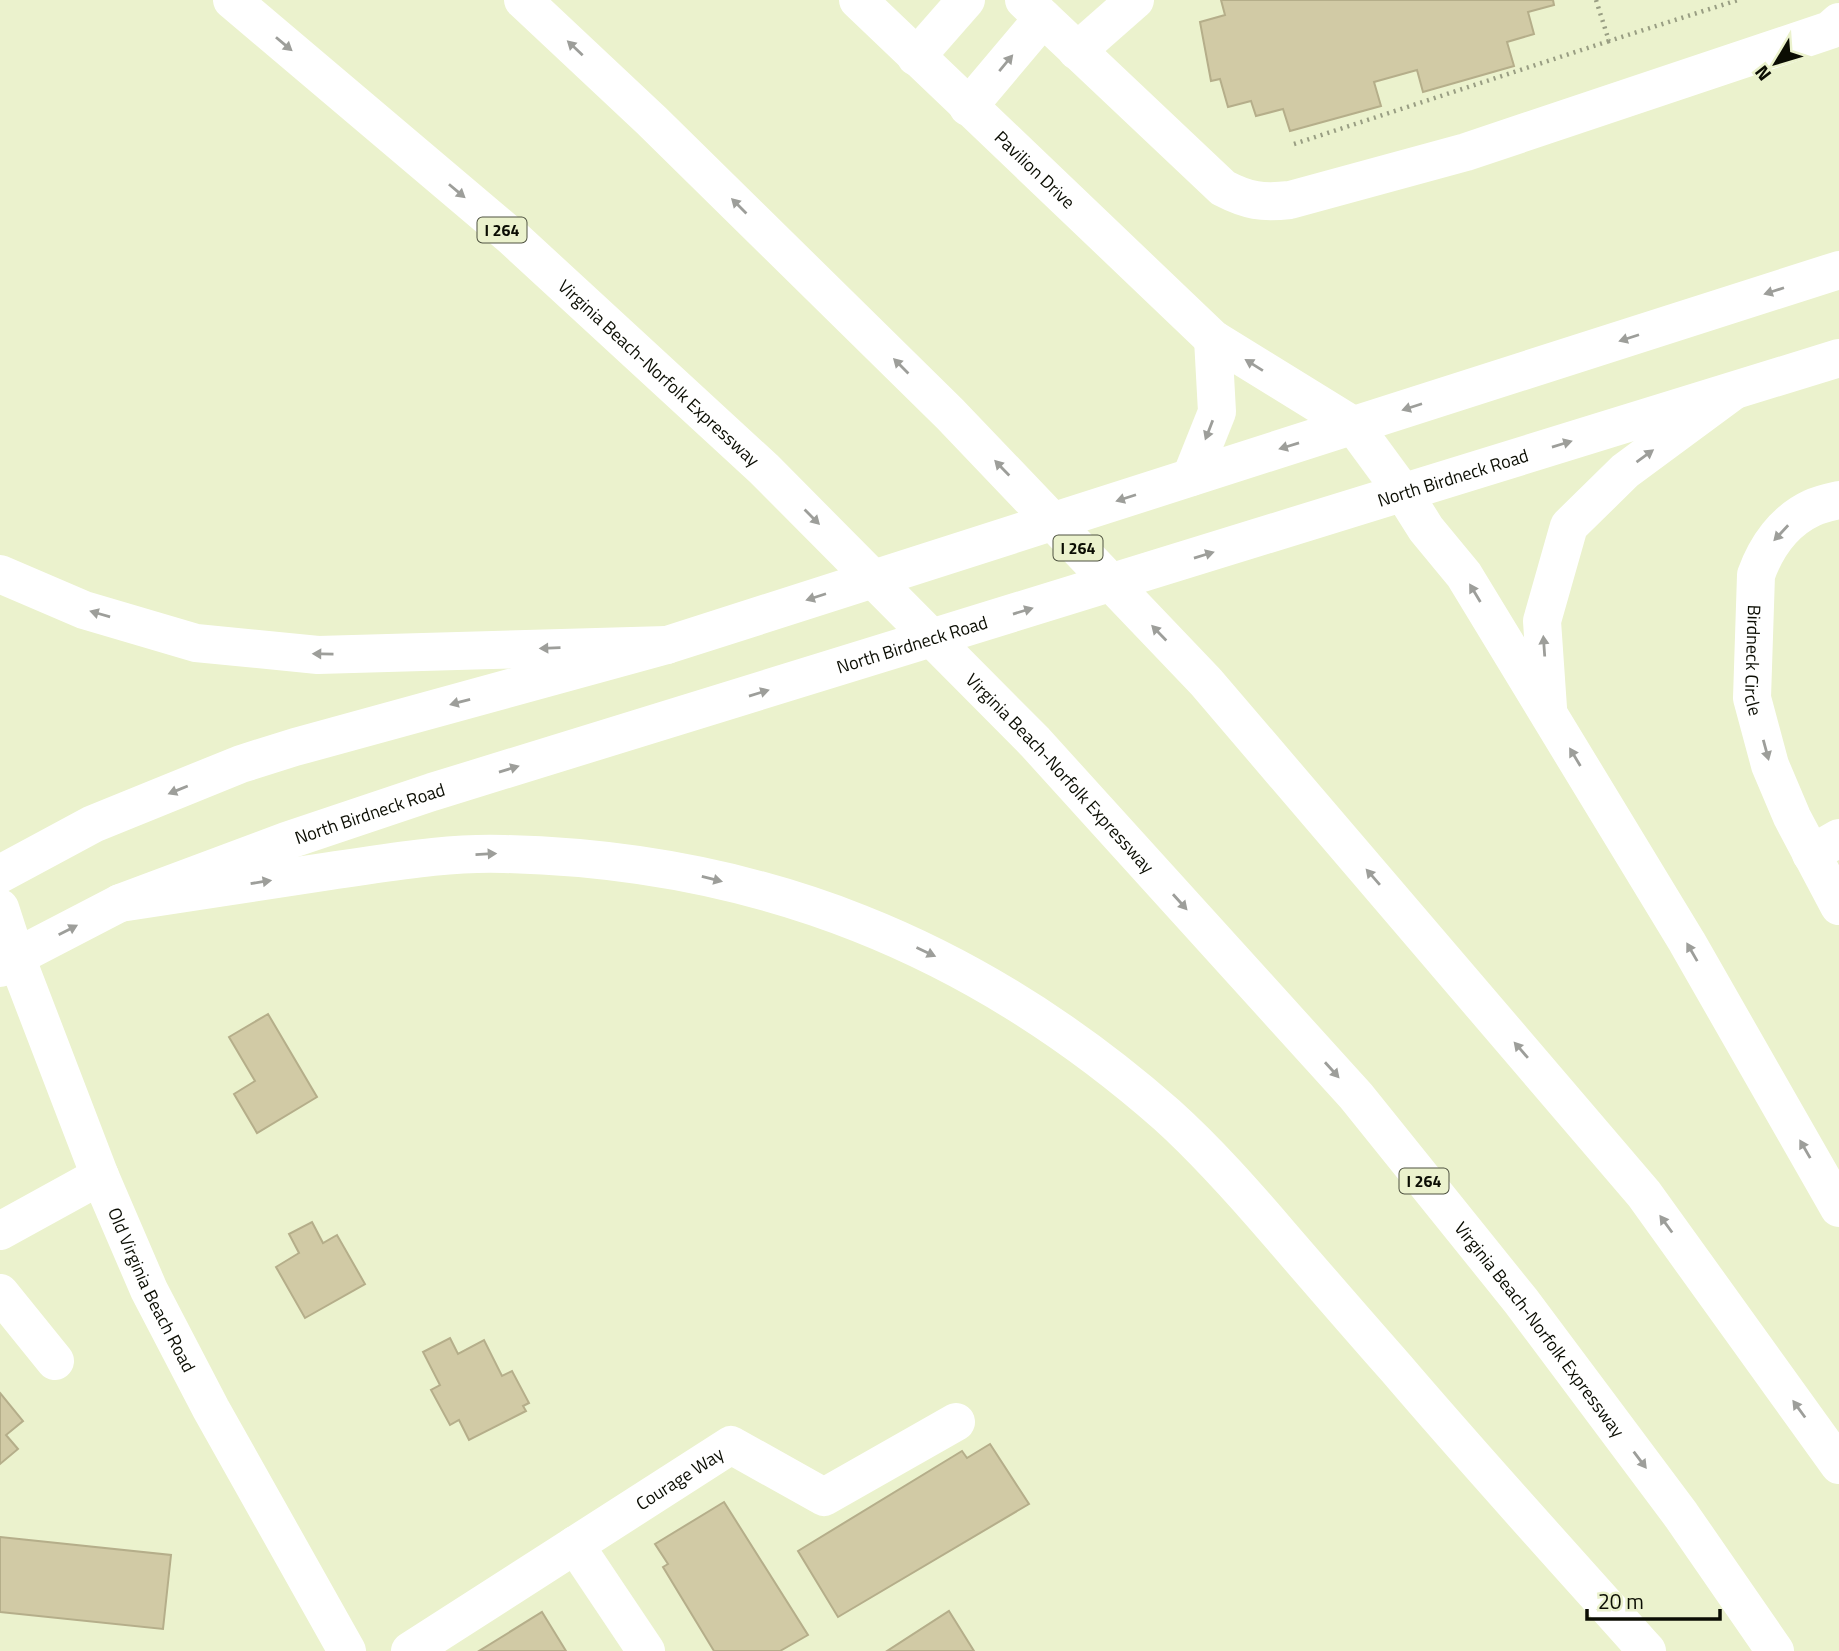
<svg xmlns="http://www.w3.org/2000/svg" width="1839" height="1651" viewBox="0 0 1839 1651" font-family="'Titillium Web',sans-serif">
<style>
.building{fill:#d1caa5;stroke:#b5ae8a;stroke-width:2}
.lines{fill:none;stroke-linecap:round;stroke-linejoin:round}
.path{stroke:#999e83;stroke-width:4.5;stroke-dasharray:2 5;stroke-linecap:butt}
.minor{stroke:#fff;stroke-width:38}
.major{stroke:#fff;stroke-width:38}
.highway{stroke:#fff;stroke-width:38}
.oneway{fill:#9d9e9a}
.labels{text-anchor:middle;dominant-baseline:central;stroke-width:6;stroke-linejoin:round;paint-order:stroke}
.shield{fill:#ebf2cd;stroke:#4e5240;stroke-width:2}
.shield-label{font-size:16px;font-weight:bold;fill:#0b0d03}
.street-label{font-size:18px;fill:#0b0d03;stroke:#ebf2cd}
</style>
<rect width="100%" height="100%" fill="#ebf2cd"/>
<g class="building">
<path d="M 1221,0 L 1553,0 L 1554,5 L 1528,12 L 1534,34 L 1507,42 L 1514,66 L 1423,92 L 1417,70 L 1374,82 L 1381,106 L 1290,131 L 1283,109 L 1256,116 L 1251,101 L 1228,107 L 1220,79 L 1211,81 L 1200,22 L 1225,15 Z"/>
<path d="M 268,1014 L 317,1097 L 257,1133 L 234,1094 L 255,1081 L 229,1037 Z"/>
<path d="M 312,1222 L 323,1243 L 337,1235 L 365,1284 L 305,1318 L 276,1267 L 299,1253 L 289,1234 Z"/>
<path d="M 450,1338 L 458,1354 L 484,1340 L 502,1376 L 512,1371 L 529,1403 L 523,1406 L 526,1411 L 469,1440 L 459,1420 L 450,1425 L 431,1390 L 440,1385 L 423,1352 Z"/>
<path d="M 0,1393 L 23,1421 L 6,1435 L 18,1449 L 0,1464 Z"/>
<path d="M 990,1444 L 1029,1504 L 838,1617 L 798,1551 L 962,1451 L 967,1458 Z"/>
<path d="M 724,1502 L 808,1635 L 780,1651 L 714,1651 L 663,1567 L 668,1564 L 655,1544 Z"/>
<path d="M 0,1537 L 171,1555 L 163,1629 L 0,1612 Z"/>
<path d="M 949,1611 L 974,1651 L 887,1651 Z"/>
<path d="M 542,1612 L 566,1651 L 479,1651 Z"/>
</g>
<g class="lines">
<g class="path">
<path d="M 1596,0 L 1609,41 L 1738,0"/>
<path d="M 1294,144 L 1609,41"/>
</g>
<g class="minor">
<path id="s1" d="M 858,0 L 1213,339 L 1354,426"/>
<path d="M 1024,0 L 1223,188 C 1248,201 1262,203 1290,200 L 1466,152 L 1830,30 L 1839,22"/>
<path d="M 1077,51 L 1135,0"/>
<path d="M 916,57 L 966,0"/>
<path d="M 968,107 L 1043,18"/>
<path d="M 1191,477 L 1217,412 L 1213,339"/>
<path id="s2" d="M 1839,500 C 1830,502 1820,504 1812,508 C 1784,521 1766,547 1756,575 L 1752,698 L 1770,765 L 1792,817 L 1839,906"/>
<path d="M 1811,854 L 1839,838"/>
<path id="s3" d="M 0,908 L 16,957 L 100,1176 L 149,1290 L 211,1409 L 347,1651"/>
<path d="M 0,1231 L 100,1176"/>
<path d="M 0,1293 L 55,1361"/>
<path d="M 575,1545 L 646,1651"/>
<path id="s4" d="M 410,1651 L 731,1445 L 824,1497 L 956,1422"/>
</g>
<g class="major">
<path d="M 1354,426 L 1404,494"/>
<path d="M 0,874 L 93,824 L 241,764 L 295,747 L 667,645 L 1839,270"/>
<path id="s5" d="M 0,968 L 16,957 L 120,903 L 286,841 L 432,792 L 1839,358"/>
</g>
<g class="highway">
<path id="s6" d="M 232,0 L 512,237 L 764,469 L 1035,742 L 1356,1096 L 1521,1301 L 1681,1515 L 1775,1651"/>
<path d="M 523,0 L 652,121 L 950,414 L 1206,682 L 1644,1194 L 1839,1465"/>
<path d="M 1404,494 L 1426,529 L 1464,575 L 1687,942 L 1839,1208"/>
<path d="M 0,574 L 84,610 L 196,643 L 318,655 L 667,645"/>
<path d="M 1548,708 L 1542,621 L 1569,526 L 1625,471 L 1732,392"/>
<path d="M 120,903 C 190,892 260,882 330,871 C 388,863 446,852 504,854 C 760,860 975,946 1167,1115 C 1208,1152 1245,1194 1281,1236 C 1319,1280 1357,1324 1396,1368 C 1478,1464 1563,1557 1647,1651"/>
</g>
</g>
<defs><path id="oneway-solid" d="M-6-.8H1V-3.2L6.5 0L1 3.2V.8H-6Z" transform="scale(1.75)"/></defs>
<g class="oneway">
<use href="#oneway-solid" transform="translate(284 44) rotate(40)"/>
<use href="#oneway-solid" transform="translate(575 48) rotate(-137)"/>
<use href="#oneway-solid" transform="translate(1006 63) rotate(-50)"/>
<use href="#oneway-solid" transform="translate(457 191) rotate(40)"/>
<use href="#oneway-solid" transform="translate(739 206) rotate(-135)"/>
<use href="#oneway-solid" transform="translate(1774 291) rotate(162)"/>
<use href="#oneway-solid" transform="translate(1629 338) rotate(162)"/>
<use href="#oneway-solid" transform="translate(1254 365) rotate(-148)"/>
<use href="#oneway-solid" transform="translate(901 366) rotate(-135)"/>
<use href="#oneway-solid" transform="translate(1412 407) rotate(162)"/>
<use href="#oneway-solid" transform="translate(1209 430) rotate(111)"/>
<use href="#oneway-solid" transform="translate(1562 444) rotate(-17)"/>
<use href="#oneway-solid" transform="translate(1289 446) rotate(163)"/>
<use href="#oneway-solid" transform="translate(1645 456) rotate(-36)"/>
<use href="#oneway-solid" transform="translate(1002 468) rotate(-134)"/>
<use href="#oneway-solid" transform="translate(1126 498) rotate(162)"/>
<use href="#oneway-solid" transform="translate(812 517) rotate(45)"/>
<use href="#oneway-solid" transform="translate(1781 533) rotate(133)"/>
<use href="#oneway-solid" transform="translate(1204 555) rotate(-17)"/>
<use href="#oneway-solid" transform="translate(1475 593) rotate(-121)"/>
<use href="#oneway-solid" transform="translate(816 597) rotate(162)"/>
<use href="#oneway-solid" transform="translate(1023 611) rotate(-17)"/>
<use href="#oneway-solid" transform="translate(100 614) rotate(-164)"/>
<use href="#oneway-solid" transform="translate(1159 633) rotate(-134)"/>
<use href="#oneway-solid" transform="translate(1544 646) rotate(-94)"/>
<use href="#oneway-solid" transform="translate(550 648) rotate(178)"/>
<use href="#oneway-solid" transform="translate(323 654) rotate(-179)"/>
<use href="#oneway-solid" transform="translate(759 693) rotate(-17)"/>
<use href="#oneway-solid" transform="translate(460 702) rotate(165)"/>
<use href="#oneway-solid" transform="translate(1766 750) rotate(75)"/>
<use href="#oneway-solid" transform="translate(1575 757) rotate(-121)"/>
<use href="#oneway-solid" transform="translate(509 769) rotate(-17)"/>
<use href="#oneway-solid" transform="translate(178 790) rotate(158)"/>
<use href="#oneway-solid" transform="translate(486 854) rotate(-3)"/>
<use href="#oneway-solid" transform="translate(1373 877) rotate(-131)"/>
<use href="#oneway-solid" transform="translate(712 879) rotate(14)"/>
<use href="#oneway-solid" transform="translate(261 882) rotate(-9)"/>
<use href="#oneway-solid" transform="translate(1180 902) rotate(48)"/>
<use href="#oneway-solid" transform="translate(68 930) rotate(-27)"/>
<use href="#oneway-solid" transform="translate(926 952) rotate(25)"/>
<use href="#oneway-solid" transform="translate(1692 952) rotate(-120)"/>
<use href="#oneway-solid" transform="translate(1521 1050) rotate(-131)"/>
<use href="#oneway-solid" transform="translate(1332 1070) rotate(48)"/>
<use href="#oneway-solid" transform="translate(1805 1149) rotate(-120)"/>
<use href="#oneway-solid" transform="translate(1666 1224) rotate(-126)"/>
<use href="#oneway-solid" transform="translate(1799 1409) rotate(-126)"/>
<use href="#oneway-solid" transform="translate(1640 1460) rotate(53)"/>
</g>
<g class="labels">
<g class="shield">
<rect x="477.5" y="217.5" width="49" height="25" rx="5"/>
<rect x="1053.5" y="535.5" width="49" height="25" rx="5"/>
<rect x="1399.5" y="1168.5" width="49" height="25" rx="5"/>
</g>
<g class="shield-label">
<text x="502" y="230">I 264</text>
<text x="1078" y="548">I 264</text>
<text x="1424" y="1181">I 264</text>
</g>
<g class="street-label">
<text stroke="none"><textPath href="#s1" startOffset="245">Pavilion Drive</textPath></text>
<text stroke="none"><textPath href="#s6" startOffset="567">Virginia Beach-Norfolk Expressway</textPath></text>
<text stroke="none"><textPath href="#s5" startOffset="1536">North Birdneck Road</textPath></text>
<text stroke="none"><textPath href="#s5" startOffset="970">North Birdneck Road</textPath></text>
<text stroke="none"><textPath href="#s2" startOffset="203">Birdneck Circle</textPath></text>
<text stroke="none"><textPath href="#s6" startOffset="1134">Virginia Beach-Norfolk Expressway</textPath></text>
<text stroke="none"><textPath href="#s5" startOffset="402">North Birdneck Road</textPath></text>
<text stroke="none"><textPath href="#s3" startOffset="411">Old Virginia Beach Road</textPath></text>
<text stroke="none"><textPath href="#s6" startOffset="1869">Virginia Beach-Norfolk Expressway</textPath></text>
<text stroke="none"><textPath href="#s4" startOffset="320">Courage Way</textPath></text>
</g>
</g>
<g transform="translate(1776 63) rotate(232)" stroke="#ebf2cd" stroke-width="5" paint-order="stroke">
<path d="M0-5L12 26L0 18L-12 26Z" fill="#0b0d03"/>
<text y="-10" font-size="19" font-weight="bold" text-anchor="middle" fill="#0b0d03">N</text>
</g>
<path d="M1587 1609v10h133v-10" fill="none" stroke="#0b0d03" stroke-width="3.5"/>
<text x="1598" y="1609" font-size="21" fill="#0b0d03" stroke="#ebf2cd" stroke-width="5" paint-order="stroke">20 m</text>
</svg>
